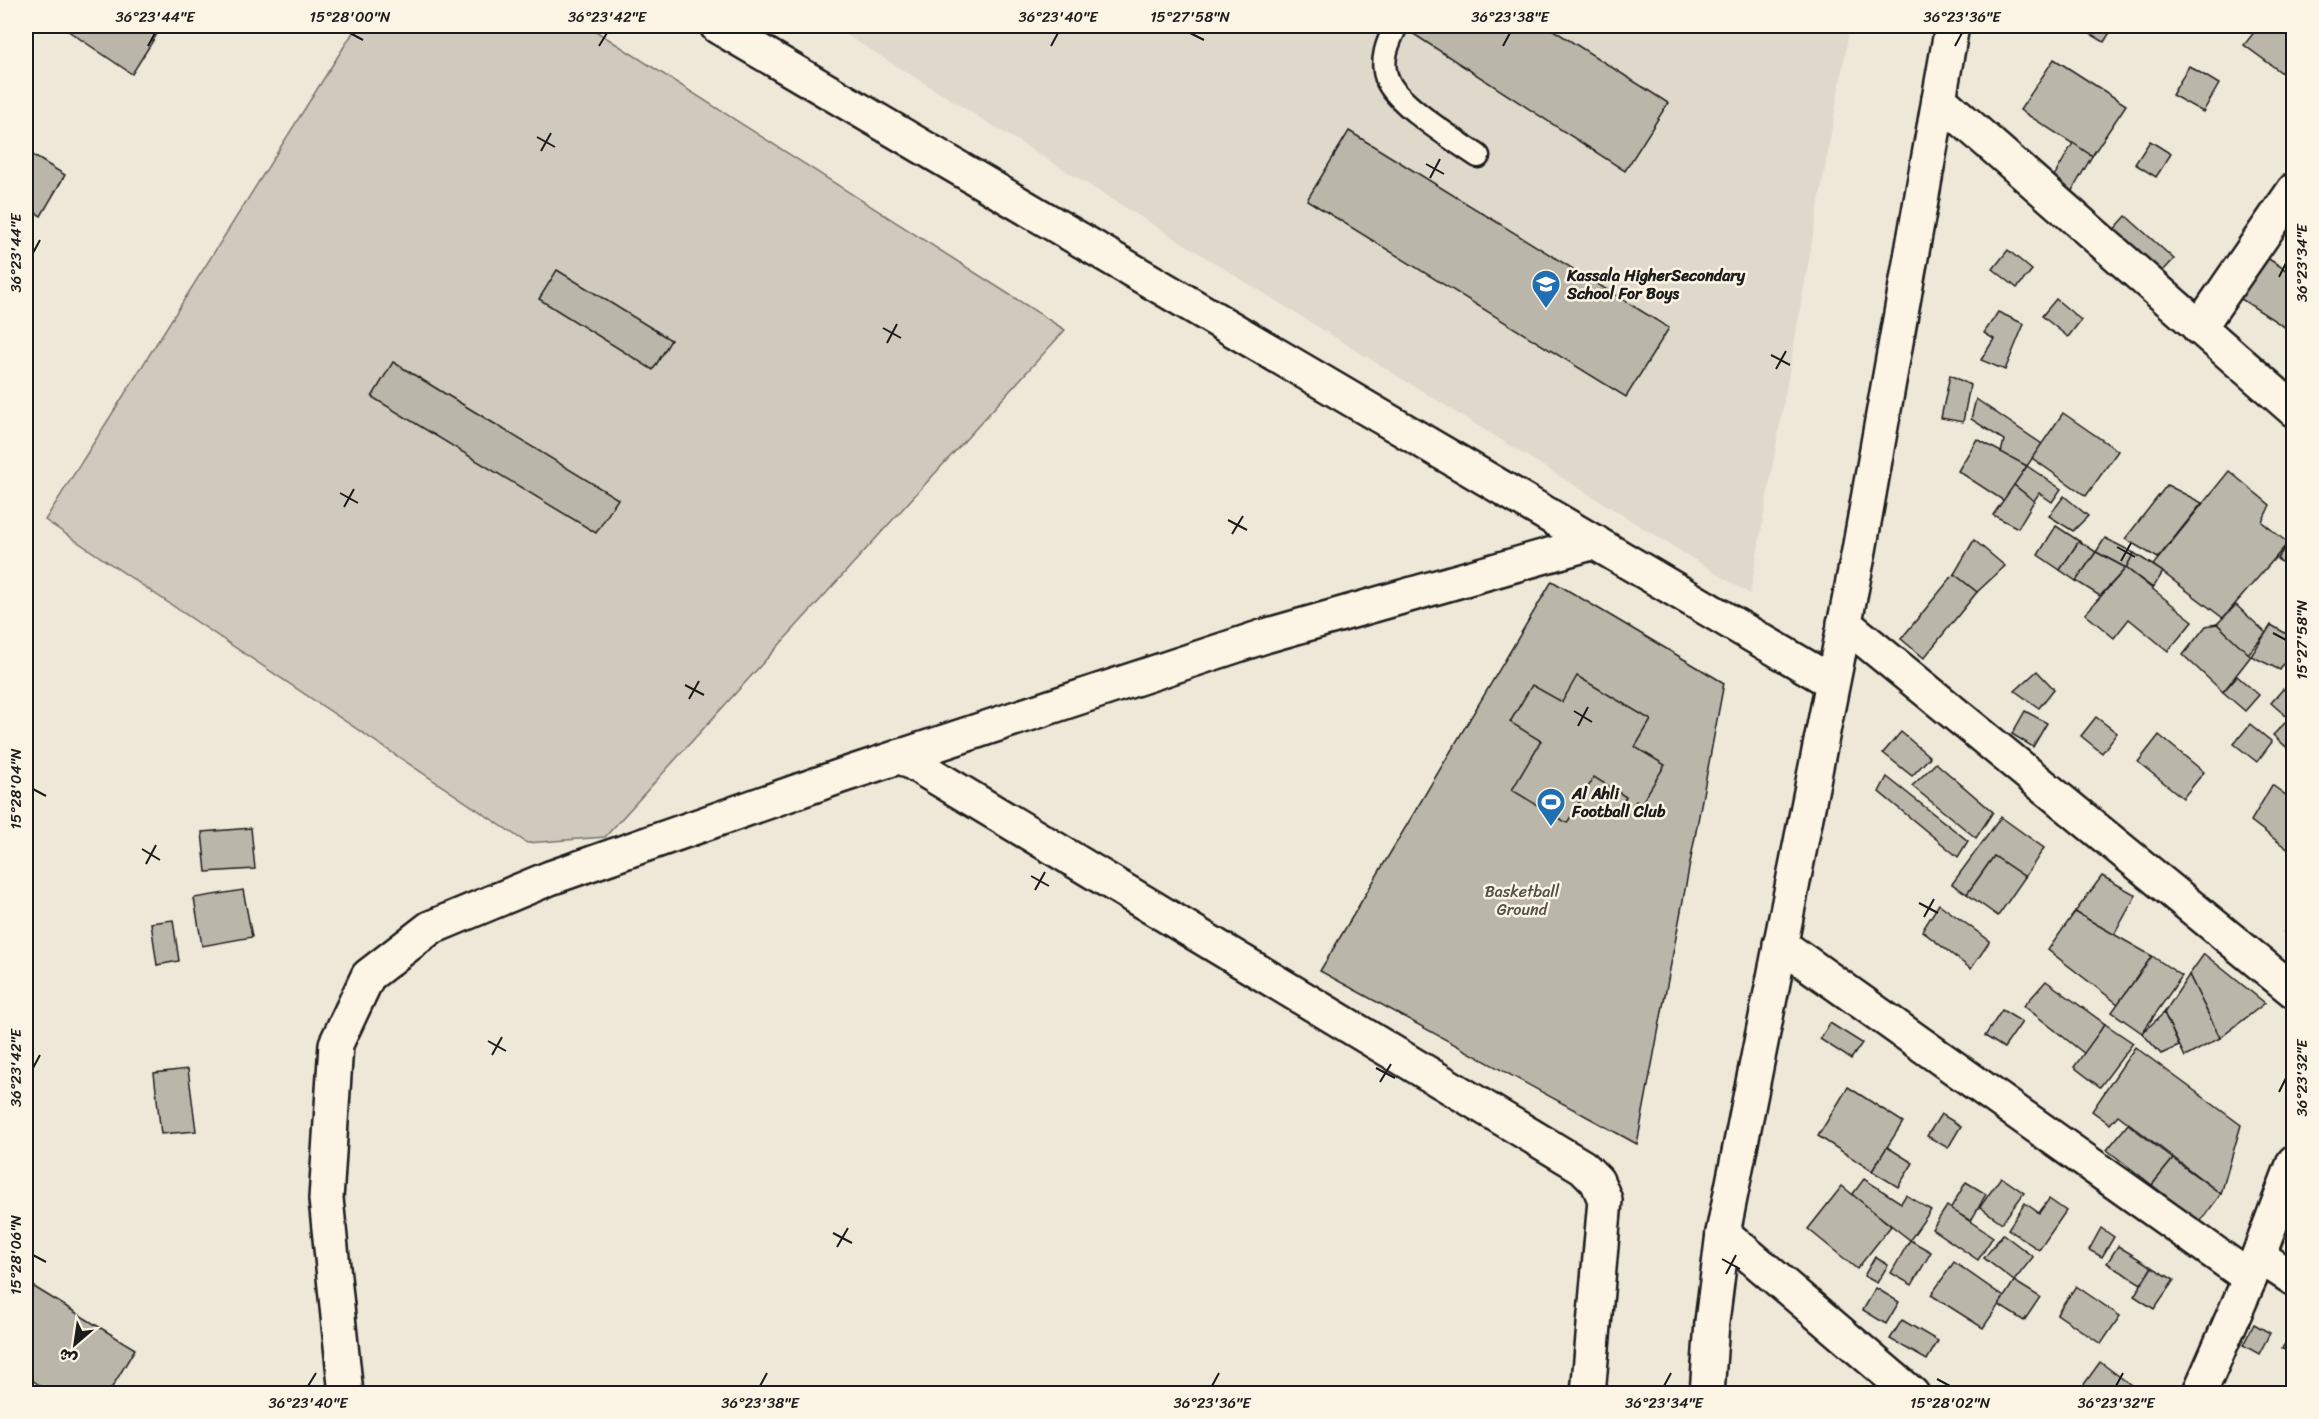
<svg xmlns="http://www.w3.org/2000/svg" width="2319" height="1419" viewBox="0 0 2319 1419" font-family="Sriracha,'Playpen Sans Arabic',sans-serif">
<style>
.built{fill:#ded9cb}
.green{fill:#cfcabd;stroke:#76736c;stroke-width:1.5}
.building{fill:#bab6aa;stroke:#1c1c1c;stroke-width:1.5}
.lines{fill:none;stroke-linecap:round;stroke-linejoin:round}
.service-casing{stroke:#1c1c1c;stroke-width:27}
.minor-casing{stroke:#1c1c1c;stroke-width:38}
.service{stroke:#fcf5e5;stroke-width:22}
.minor{stroke:#fcf5e5;stroke-width:33}
.ticks{fill:none;stroke:#1c1c1c;stroke-width:2}
.labels{text-anchor:middle;dominant-baseline:central;stroke-width:5;stroke-linejoin:round;paint-order:stroke}
.poi-label{font-size:16px;font-weight:bold;fill:#1c1c1c;stroke:#fcf5e5;text-anchor:start}
.park-label{font-size:16px;fill:#52504c;stroke:#fcf5e5}
.neatline{fill:none;stroke:#1c1c1c;stroke-width:2}
.ticks-label{font-size:15px;text-anchor:middle;fill:#1c1c1c}
</style>
<rect width="100%" height="100%" fill="#eee8d9"/>
<filter id="ink" filterUnits="userSpaceOnUse"><feTurbulence type="fractalNoise" baseFrequency=".0167" numOctaves="2"/><feDisplacementMap in="SourceGraphic" scale="12" xChannelSelector="R" yChannelSelector="G"/><feConvolveMatrix kernelMatrix="1 2 1 2 8 2 1 2 1" color-interpolation-filters="sRGB"/></filter>
<g filter="url(#ink)">
<path class="built" d="M 832,26 L 1850,26 L 1750,594 Z"/>
<path class="green" d="M 357,26 L 588,26 L 1065,330 L 605,837 L 527,843 L 45,520 Z"/>
<g class="building">
<path d="M 61,26 L 162,26 L 132,74 Z"/>
<path d="M 1417,26 L 1547,26 L 1668,103 L 1625,171 L 1412,33 Z"/>
<path d="M 2083,26 L 2114,26 L 2104,42 L 2081,28 Z"/>
<path d="M 2118,26 L 2137,26 L 2131,35 L 2118,27 Z"/>
<path d="M 2259,26 L 2281,26 L 2294,35 L 2294,73 L 2289,78 L 2244,45 Z"/>
<path d="M 2054,59 L 2126,105 L 2092,156 L 2020,110 Z"/>
<path d="M 2189,66 L 2219,84 L 2203,112 L 2172,95 Z"/>
<path d="M 1349,131 L 1669,328 L 1626,397 L 1307,200 Z"/>
<path d="M 2150,141 L 2171,154 L 2156,177 L 2135,164 Z"/>
<path d="M 2073,143 L 2092,156 L 2062,208 L 2045,192 Z"/>
<path d="M 26,151 L 65,175 L 41,216 L 26,207 Z"/>
<path d="M 2126,216 L 2174,259 L 2150,285 L 2103,242 Z"/>
<path d="M 2008,250 L 2032,270 L 2017,288 L 1993,269 Z"/>
<path d="M 2264,256 L 2294,275 L 2294,316 L 2286,328 L 2238,297 Z"/>
<path d="M 557,270 L 671,340 L 653,370 L 539,299 Z"/>
<path d="M 2056,299 L 2081,320 L 2068,337 L 2042,316 Z"/>
<path d="M 1998,312 L 2024,324 L 2005,370 L 1981,360 L 1994,339 L 1984,333 Z"/>
<path d="M 393,362 L 618,499 L 596,533 L 372,397 Z"/>
<path d="M 1950,375 L 1970,385 L 1963,422 L 1941,418 Z"/>
<path d="M 1976,399 L 2042,444 L 2027,466 L 2001,453 L 2004,440 L 1971,419 Z"/>
<path d="M 2063,413 L 2118,451 L 2086,496 L 2032,458 Z"/>
<path d="M 1977,439 L 2027,466 L 2004,501 L 1958,471 Z"/>
<path d="M 2027,466 L 2061,489 L 2052,502 L 2039,493 L 2034,501 L 2014,485 Z"/>
<path d="M 2229,471 L 2270,505 L 2262,522 L 2288,543 L 2223,618 L 2153,565 Z"/>
<path d="M 2014,485 L 2034,501 L 2018,528 L 1993,515 Z"/>
<path d="M 2167,485 L 2202,503 L 2158,558 L 2125,539 Z"/>
<path d="M 2064,496 L 2088,516 L 2073,531 L 2049,516 Z"/>
<path d="M 2056,526 L 2079,541 L 2060,570 L 2038,555 Z"/>
<path d="M 2105,538 L 2134,553 L 2126,568 L 2096,552 Z"/>
<path d="M 1974,540 L 2005,566 L 1977,592 L 1954,574 Z"/>
<path d="M 2079,541 L 2096,552 L 2076,581 L 2060,570 Z"/>
<path d="M 2288,543 L 2294,547 L 2294,570 L 2277,559 Z"/>
<path d="M 2096,552 L 2126,568 L 2100,596 L 2076,581 Z"/>
<path d="M 2134,553 L 2163,572 L 2153,588 L 2126,568 Z"/>
<path d="M 2126,568 L 2193,621 L 2168,651 L 2129,619 L 2114,638 L 2085,614 Z"/>
<path d="M 1954,574 L 1977,592 L 1924,658 L 1901,639 Z"/>
<path d="M 1552,581 L 1724,683 L 1637,1144 L 1320,971 Z"/>
<path d="M 2236,605 L 2266,633 L 2248,654 L 2217,624 Z"/>
<path d="M 2217,624 L 2251,656 L 2223,692 L 2183,655 L 2206,626 Z"/>
<path d="M 2271,625 L 2294,638 L 2294,646 L 2280,670 L 2251,656 Z"/>
<path d="M 2037,671 L 2054,689 L 2039,708 L 2015,691 Z"/>
<path d="M 1577,676 L 1651,720 L 1635,747 L 1665,765 L 1641,804 L 1636,801 L 1626,817 L 1617,812 L 1626,797 L 1594,777 L 1567,823 L 1512,790 L 1541,741 L 1510,722 L 1532,685 L 1562,702 Z"/>
<path d="M 2237,676 L 2259,695 L 2245,711 L 2223,692 Z"/>
<path d="M 2283,689 L 2294,697 L 2294,708 L 2286,716 L 2271,703 Z"/>
<path d="M 2025,711 L 2047,723 L 2033,747 L 2012,734 Z"/>
<path d="M 2294,714 L 2294,754 L 2273,735 Z"/>
<path d="M 2096,717 L 2117,733 L 2102,753 L 2081,736 Z"/>
<path d="M 2250,724 L 2272,742 L 2257,762 L 2234,744 Z"/>
<path d="M 1901,732 L 1930,757 L 1912,776 L 1883,753 Z"/>
<path d="M 2159,735 L 2204,772 L 2183,798 L 2138,762 Z"/>
<path d="M 1936,763 L 1993,812 L 1976,838 L 1912,786 Z"/>
<path d="M 1887,777 L 1968,841 L 1958,857 L 1879,792 Z"/>
<path d="M 2272,785 L 2294,801 L 2294,854 L 2251,821 Z"/>
<path d="M 2001,817 L 2044,848 L 2025,877 L 1994,856 L 1967,894 L 1952,884 Z"/>
<path d="M 251,828 L 255,869 L 206,872 L 202,832 Z"/>
<path d="M 1994,856 L 2025,877 L 1998,916 L 1967,894 Z"/>
<path d="M 2102,876 L 2136,895 L 2114,935 L 2075,912 Z"/>
<path d="M 243,890 L 252,937 L 202,946 L 194,898 Z"/>
<path d="M 1939,904 L 1990,941 L 1971,969 L 1922,931 Z"/>
<path d="M 2075,912 L 2152,956 L 2118,1004 L 2048,950 Z"/>
<path d="M 2294,914 L 2294,937 L 2284,932 Z"/>
<path d="M 173,920 L 179,961 L 157,965 L 151,923 Z"/>
<path d="M 2204,954 L 2265,1003 L 2220,1038 L 2189,975 Z"/>
<path d="M 2152,956 L 2182,976 L 2142,1033 L 2112,1012 Z"/>
<path d="M 2189,975 L 2220,1038 L 2185,1057 L 2164,1013 Z"/>
<path d="M 2046,981 L 2105,1024 L 2085,1054 L 2024,1006 Z"/>
<path d="M 2002,1010 L 2022,1022 L 2004,1048 L 1985,1036 Z"/>
<path d="M 2164,1013 L 2179,1046 L 2161,1054 L 2142,1033 Z"/>
<path d="M 1830,1023 L 1862,1043 L 1851,1059 L 1820,1039 Z"/>
<path d="M 2105,1024 L 2133,1043 L 2100,1087 L 2074,1067 Z"/>
<path d="M 2135,1047 L 2241,1125 L 2221,1194 L 2118,1115 L 2110,1124 L 2092,1111 Z"/>
<path d="M 188,1069 L 196,1131 L 161,1134 L 154,1073 Z"/>
<path d="M 1848,1087 L 1903,1122 L 1872,1171 L 1818,1136 Z"/>
<path d="M 1941,1114 L 1961,1126 L 1948,1148 L 1927,1136 Z"/>
<path d="M 2128,1124 L 2173,1159 L 2152,1185 L 2107,1150 Z"/>
<path d="M 1887,1147 L 1913,1163 L 1898,1187 L 1872,1171 Z"/>
<path d="M 2173,1159 L 2221,1194 L 2200,1222 L 2152,1185 Z"/>
<path d="M 2001,1177 L 2024,1193 L 2002,1223 L 1980,1207 Z"/>
<path d="M 1864,1179 L 1901,1203 L 1906,1195 L 1931,1210 L 1910,1240 L 1852,1195 Z"/>
<path d="M 1966,1182 L 1986,1194 L 1971,1221 L 1950,1209 Z"/>
<path d="M 1842,1186 L 1891,1226 L 1857,1269 L 1808,1229 Z"/>
<path d="M 2049,1199 L 2066,1211 L 2039,1250 L 2008,1229 L 2025,1203 L 2039,1213 Z"/>
<path d="M 1947,1206 L 1993,1237 L 1978,1260 L 1932,1229 Z"/>
<path d="M 2101,1228 L 2114,1237 L 2102,1257 L 2089,1250 Z"/>
<path d="M 2003,1234 L 2033,1257 L 2014,1281 L 1984,1258 Z"/>
<path d="M 1910,1240 L 1931,1252 L 1912,1285 L 1891,1273 Z"/>
<path d="M 2118,1246 L 2152,1267 L 2141,1284 L 2107,1263 Z"/>
<path d="M 1875,1257 L 1888,1265 L 1877,1283 L 1864,1276 Z"/>
<path d="M 1954,1262 L 2004,1297 L 1983,1328 L 1931,1295 Z"/>
<path d="M 2152,1267 L 2174,1280 L 2154,1309 L 2134,1296 Z"/>
<path d="M 2014,1281 L 2040,1297 L 2024,1321 L 1999,1305 Z"/>
<path d="M 26,1282 L 135,1349 L 108,1394 L 53,1394 L 26,1376 Z"/>
<path d="M 2076,1286 L 2120,1316 L 2101,1344 L 2057,1314 Z"/>
<path d="M 1876,1288 L 1899,1302 L 1886,1324 L 1863,1310 Z"/>
<path d="M 1902,1320 L 1938,1341 L 1927,1360 L 1890,1339 Z"/>
<path d="M 2254,1324 L 2270,1333 L 2259,1354 L 2243,1345 Z"/>
<path d="M 2294,1331 L 2294,1356 L 2282,1348 Z"/>
<path d="M 2100,1362 L 2135,1388 L 2132,1394 L 2077,1394 Z"/>
</g>
<g class="lines">
<g class="service-casing">
<path id="service" d="M 1396,26 C 1388,42 1380,60 1387,79 C 1396,104 1455,140 1478,156"/>
</g>
<g class="minor-casing">
<g id="minor">
<path d="M 717,26 L 1832,682"/>
<path d="M 1939,99 L 2294,410"/>
<path d="M 2199,328 L 2294,190"/>
<path d="M 1844,623 L 2294,991"/>
<path d="M 901,756 L 1583,1167 L 1597,1181 L 1605,1200 L 1588,1394"/>
<path d="M 1780,944 L 2250,1278"/>
<path d="M 1723,1233 L 1912,1394"/>
<path d="M 2259,1256 L 2294,1279"/>
<path d="M 346,1394 L 326,1199 L 336,1044 L 368,976 L 430,928 L 550,878 L 841,776 L 1265,636 L 1595,542"/>
<path d="M 1707,1394 L 1712,1322 L 1723,1233 L 1858,556 L 1952,26"/>
<path d="M 2199,1394 L 2250,1278 L 2294,1162"/>
</g>
</g>
<use href="#service" class="service"/>
<use href="#minor" class="minor"/>
</g>
</g>
<path class="ticks" d="M 350,33 L 363,40M 1190,33 L 1204,40M 148,46 L 155,33M 599,46 L 607,33M 1051,46 L 1058,33M 1503,46 L 1510,33M 1955,46 L 1962,33M 537,137 L 555,147M 541,151 L 551,133M 1426,164 L 1444,174M 1430,178 L 1440,159M 33,253 L 40,240M 2279,277 L 2286,263M 883,328 L 901,338M 887,343 L 897,324M 1771,355 L 1790,365M 1776,369 L 1786,351M 340,493 L 358,503M 344,507 L 354,489M 1228,520 L 1247,530M 1232,534 L 1243,516M 2117,547 L 2135,557M 2121,561 L 2131,543M 2273,633 L 2286,640M 685,685 L 704,695M 689,699 L 699,681M 1574,711 L 1592,722M 1578,726 L 1588,707M 33,789 L 46,796M 142,849 L 160,860M 146,864 L 156,845M 1031,876 L 1049,886M 1035,890 L 1045,872M 1919,903 L 1938,913M 1924,917 L 1934,899M 488,1041 L 506,1051M 492,1055 L 502,1037M 33,1068 L 40,1055M 1376,1068 L 1395,1078M 1380,1082 L 1391,1064M 2279,1092 L 2286,1078M 833,1233 L 852,1243M 837,1247 L 848,1228M 33,1255 L 46,1262M 1722,1259 L 1740,1269M 1726,1274 L 1736,1255M 1937,1379 L 1950,1386M 308,1386 L 316,1373M 760,1386 L 767,1373M 1212,1386 L 1219,1373M 1664,1386 L 1671,1373M 2116,1386 L 2123,1373"/>
<defs>
<g id="school-pin" transform="scale(1.5)"><path d="M0 17L-7.5 6A9.5 9.5 0 1 1 7.5 6Z" fill="#1f6fb2" stroke="#fcf5e5"/><path d="M0-5L7-2L0 1L-7-2ZM-4 1L0 2.5L4 1V4Q0 6-4 4Z" fill="#fff"/></g>
<g id="stadium-pin" transform="scale(1.5)"><path d="M0 17L-7.5 6A9.5 9.5 0 1 1 7.5 6Z" fill="#1f6fb2" stroke="#fcf5e5"/><path d="M0-5a6.5 5 0 1 0 0 10a6.5 5 0 1 0 0-10ZM-3.5-1.8h7v3.6h-7Z" fill="#fff"/></g>
</defs>
<g fill-rule="evenodd">
<use href="#school-pin" x="1546" y="284"/>
<use href="#stadium-pin" x="1551" y="802"/>
</g>
<g class="labels">
<g class="poi-label">
<text x="1567" y="275">Kassala HigherSecondary<tspan x="1567" dy="18">School For Boys</tspan></text>
<text x="1572" y="793">Al Ahli<tspan x="1572" dy="18">Football Club</tspan></text>
</g>
<g class="park-label">
<text x="1522" y="891">Basketball<tspan x="1522" dy="18">Ground</tspan></text>
</g>
</g>
<rect width="2319" height="1419" fill="none" stroke="#fcf5e5" stroke-width="66"/>
<g transform="translate(75 1344) rotate(209)" stroke="#fcf5e5" stroke-width="4.5" paint-order="stroke">
<path d="M0-4.5L10 22L0 15L-10 22Z" fill="#1c1c1c"/>
<text y="-9" font-size="16" font-weight="bold" text-anchor="middle" fill="#1c1c1c">ش</text>
</g>
<rect x="33" y="33" width="2253" height="1353" class="neatline"/>
<g class="ticks-label">
<text x="155" y="22">36°23'44"E</text>
<text x="350" y="22">15°28'00"N</text>
<text x="607" y="22">36°23'42"E</text>
<text x="1058" y="22">36°23'40"E</text>
<text x="1190" y="22">15°27'58"N</text>
<text x="1510" y="22">36°23'38"E</text>
<text x="1962" y="22">36°23'36"E</text>
<text transform="translate(16 253) rotate(-90)" y="5">36°23'44"E</text>
<text transform="translate(2302 263) rotate(-90)" y="5">36°23'34"E</text>
<text transform="translate(2302 640) rotate(-90)" y="5">15°27'58"N</text>
<text transform="translate(16 789) rotate(-90)" y="5">15°28'04"N</text>
<text transform="translate(16 1068) rotate(-90)" y="5">36°23'42"E</text>
<text transform="translate(2302 1078) rotate(-90)" y="5">36°23'32"E</text>
<text transform="translate(16 1255) rotate(-90)" y="5">15°28'06"N</text>
<text x="308" y="1408">36°23'40"E</text>
<text x="760" y="1408">36°23'38"E</text>
<text x="1212" y="1408">36°23'36"E</text>
<text x="1664" y="1408">36°23'34"E</text>
<text x="1950" y="1408">15°28'02"N</text>
<text x="2116" y="1408">36°23'32"E</text>
</g>
</svg>
